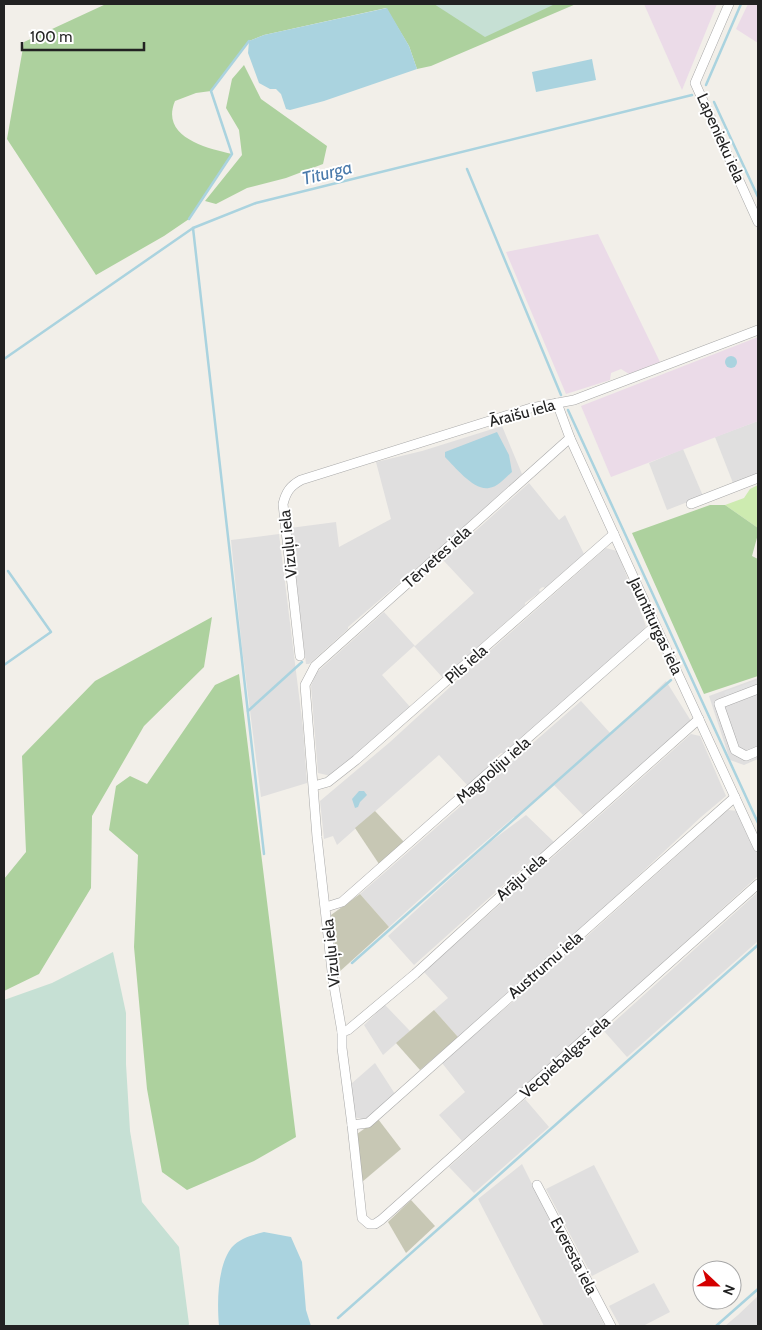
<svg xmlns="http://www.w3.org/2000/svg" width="762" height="1330" viewBox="0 0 762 1330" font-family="Cabin,sans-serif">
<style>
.residential{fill:#e0dfdf}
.industrial{fill:#ebdbe8}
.construction{fill:#c7c7b4}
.grass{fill:#cdebb0}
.forest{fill:#add19e}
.wetland{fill:#c6e0d4}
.parking{fill:#e2e2e2}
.water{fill:#aad3df}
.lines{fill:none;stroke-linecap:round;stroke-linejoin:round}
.stream{stroke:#aad3df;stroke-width:2.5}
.minor-casing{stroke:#a9a9a9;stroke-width:10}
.minor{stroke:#fff;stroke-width:9}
.labels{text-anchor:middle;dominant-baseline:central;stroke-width:4;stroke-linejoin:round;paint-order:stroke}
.street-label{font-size:16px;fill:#222;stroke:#fff}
.water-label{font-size:18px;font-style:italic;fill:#4a7aab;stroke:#fff}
</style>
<rect width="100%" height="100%" fill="#f2efe9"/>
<g class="residential">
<path d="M 758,421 L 758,474 L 733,483 L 715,437 Z"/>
<path d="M 502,426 L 522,474 L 459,532 L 348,627 L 348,629 L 309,664 L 306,664 L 290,528 L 336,522 L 339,547 L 391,519 L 376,462 L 422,451 Z"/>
<path d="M 683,449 L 703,496 L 667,510 L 649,463 Z"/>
<path d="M 529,483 L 559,520 L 565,515 L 584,554 L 545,588 L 543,587 L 541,588 L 539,590 L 540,592 L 525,603 L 525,605 L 443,678 L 414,646 L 382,675 L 411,708 L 331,776 L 318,773 L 311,686 L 316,673 L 384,612 L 415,646 L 474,593 L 443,560 Z"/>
<path d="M 279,534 L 303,728 L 307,783 L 261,797 L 242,648 L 231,540 Z"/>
<path d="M 606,548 L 617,551 L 646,626 L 642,632 L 505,753 L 501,753 L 496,757 L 497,760 L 468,786 L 439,755 L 337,845 L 333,836 L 324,839 L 320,801 L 390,742 L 485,655 Z"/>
<path d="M 758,678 L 758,759 L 744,765 L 730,760 L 709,696 Z"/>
<path d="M 666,681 L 691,721 L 583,815 L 554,785 L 516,819 L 514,817 L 451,871 L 389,927 L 360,894 L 581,701 L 611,734 Z"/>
<path d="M 691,734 L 700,736 L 726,796 L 701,817 L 609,903 L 458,1037 L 434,1010 L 448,998 L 424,972 Z"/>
<path d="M 728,810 L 738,811 L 758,855 L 758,876 L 614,1007 L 462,1141 L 439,1115 L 465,1092 L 442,1063 L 556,964 Z"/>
<path d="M 526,815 L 554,842 L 518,872 L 414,965 L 388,936 L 490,842 Z"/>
<path d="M 758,892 L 758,941 L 627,1057 L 604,1031 Z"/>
<path d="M 385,1005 L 410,1031 L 383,1055 L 364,1025 Z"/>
<path d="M 375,1063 L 395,1094 L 365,1120 L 354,1117 L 351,1084 Z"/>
<path d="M 525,1099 L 549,1127 L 474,1193 L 449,1167 Z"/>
<path d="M 522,1164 L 545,1210 L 605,1326 L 544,1326 L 478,1199 Z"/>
<path d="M 594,1165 L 639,1252 L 592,1276 L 546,1189 Z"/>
<path d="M 654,1283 L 670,1312 L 643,1326 L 620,1326 L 609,1306 Z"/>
<path d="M 758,1296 L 758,1326 L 725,1326 L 738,1315 Z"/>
</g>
<g class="industrial">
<path d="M 644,4 L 717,4 L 682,90 Z"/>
<path d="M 748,4 L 758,4 L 758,43 L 736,29 Z"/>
<path d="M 598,234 L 660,362 L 629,374 L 621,369 L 611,373 L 610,380 L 566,394 L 506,252 Z"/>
<path d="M 758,337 L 758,421 L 611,477 L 581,406 Z"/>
</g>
<g class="construction">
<path d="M 375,811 L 404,842 L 379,864 L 355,828 Z"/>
<path d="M 360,894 L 389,927 L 338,973 L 331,915 Z"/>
<path d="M 434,1010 L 458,1037 L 420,1070 L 396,1043 Z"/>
<path d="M 378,1119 L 401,1149 L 362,1182 L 357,1134 Z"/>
<path d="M 411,1200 L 435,1226 L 406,1253 L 388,1222 Z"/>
</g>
<path class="grass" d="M 758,485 L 758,528 L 725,505 L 744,498 L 750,489 Z"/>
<g class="forest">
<path d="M 106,4 L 576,4 L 431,66 L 417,69 L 409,46 L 386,8 L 264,35 L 249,41 L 211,91 L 196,93 L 175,101 C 160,137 206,148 232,154 L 189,219 L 164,236 L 96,275 L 7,139 L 24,42 Z"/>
<path d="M 244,65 L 261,99 L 327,146 L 323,164 L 286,178 L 247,188 L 216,204 L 205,201 L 242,155 L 239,130 L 226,108 L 232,79 Z"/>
<path d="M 710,505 L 725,505 L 758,528 L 758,534 L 752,556 L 758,559 L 758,676 L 704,694 L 632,533 Z"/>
<path d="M 212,617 L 204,667 L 144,726 L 92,816 L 91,888 L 39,974 L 4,991 L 4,879 L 26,852 L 22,756 L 95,681 Z"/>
<path d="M 239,674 L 296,1137 L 254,1161 L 187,1190 L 162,1172 L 147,1089 L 134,947 L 138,855 L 109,830 L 116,786 L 130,776 L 147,784 L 215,685 Z"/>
</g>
<g class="wetland">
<path d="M 434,4 L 555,4 L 485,37 Z"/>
<path d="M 113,952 L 126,1013 L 126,1064 L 130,1131 L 142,1202 L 179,1247 L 189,1324 L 188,1326 L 4,1326 L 4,1000 L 52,983 Z"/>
</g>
<path class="parking" d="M 758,680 L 758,695 L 729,705 L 724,692 Z"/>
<g class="water">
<path d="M 387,8 L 409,46 L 417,69 L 324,101 L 290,110 L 286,109 L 281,94 L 276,89 L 270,89 L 259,83 L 248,53 L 249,41 L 264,35 Z"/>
<path d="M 592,59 L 596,80 L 536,92 L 532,72 Z"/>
<circle cx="731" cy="362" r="6"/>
<path d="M 497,432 L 509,455 L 512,472 C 506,477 498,487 489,488 C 474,491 455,467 445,457 L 445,452 Z"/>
<path d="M 359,791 L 364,791 L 367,795 L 360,802 L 358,807 L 355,808 L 352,799 Z"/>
<path d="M 264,1232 L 291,1237 L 302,1262 L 306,1310 L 311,1326 L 219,1326 C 217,1303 217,1266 232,1247 C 240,1238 253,1235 264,1232 Z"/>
</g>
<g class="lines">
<g class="stream">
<path d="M 706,85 L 741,4"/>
<path d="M 714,102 L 758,197"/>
<path d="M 467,169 L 561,395"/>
<path d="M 189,219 L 232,154 L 211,91 L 249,41"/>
<path d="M 193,228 L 264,854"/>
<path d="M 4,359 L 193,228 L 256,203 L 692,95"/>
<path d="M 568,410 L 758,823"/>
<path d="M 4,665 L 51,632 L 8,571"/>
<path d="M 248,711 L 302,662"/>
<path d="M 352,963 L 671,680"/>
<path d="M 338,1318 L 758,945"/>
<path d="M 716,1326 L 758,1289"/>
</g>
<g class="minor-casing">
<g id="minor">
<path d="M 729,4 L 695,83 L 758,222"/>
<path d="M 557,403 L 570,438 L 659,633 L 758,847"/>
<path d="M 570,438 L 315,666 L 305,685 L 317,837 L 333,980 L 342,1032 L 342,1048 L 352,1125 L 362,1218 L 369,1224 L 375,1224 L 381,1220 L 758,884"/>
<path d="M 691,504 L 758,478"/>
<path d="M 300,656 L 283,504 C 286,492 290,486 301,480 L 531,408 L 574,400 L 758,330"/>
<path d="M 758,689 L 719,704 L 735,750 L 746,756 L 758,751"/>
<path d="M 314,786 L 328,782 L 356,760 L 614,534"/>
<path d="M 326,907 L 342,902 L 655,626"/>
<path d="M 342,1032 L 348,1030 L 415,974 L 516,882 L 699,719"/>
<path d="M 352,1125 L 368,1123 L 735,797"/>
<path d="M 537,1185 L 611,1326"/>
</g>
</g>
<use href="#minor" class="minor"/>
</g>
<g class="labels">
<g class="street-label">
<text transform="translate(721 138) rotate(66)">Lapenieku iela</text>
<text transform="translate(522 413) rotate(-15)">Āraišu iela</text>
<text transform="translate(288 544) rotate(-96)">Vizuļu iela</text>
<text transform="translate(437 557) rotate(-42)">Tērvetes iela</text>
<text transform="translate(656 626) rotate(65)">Jauntiturgas iela</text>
<text transform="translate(466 664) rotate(-41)">Pils iela</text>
<text transform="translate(493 770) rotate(-41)">Magnoliju iela</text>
<text transform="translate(521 877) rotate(-42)">Arāju iela</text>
<text transform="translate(331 953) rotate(-96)">Vizuļu iela</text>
<text transform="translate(545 965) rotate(-41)">Austrumu iela</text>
<text transform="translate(565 1057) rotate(-42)">Vecpiebalgas iela</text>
<text transform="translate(574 1256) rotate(63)">Everesta iela</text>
</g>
<g class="water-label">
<text transform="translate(327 173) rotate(-14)">Titurga</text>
</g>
</g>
<rect width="762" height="1330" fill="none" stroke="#222222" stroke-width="10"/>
<g transform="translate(717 1285) rotate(112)"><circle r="24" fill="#ffffff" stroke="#a7a7a7"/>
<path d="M0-4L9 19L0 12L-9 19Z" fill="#d40000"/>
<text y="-8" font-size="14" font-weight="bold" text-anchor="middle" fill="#222222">N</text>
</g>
<path d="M22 42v8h122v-8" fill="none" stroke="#222222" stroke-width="2.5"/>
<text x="30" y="42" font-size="15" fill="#222222" stroke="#ffffff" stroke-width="4" paint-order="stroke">100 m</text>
</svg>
